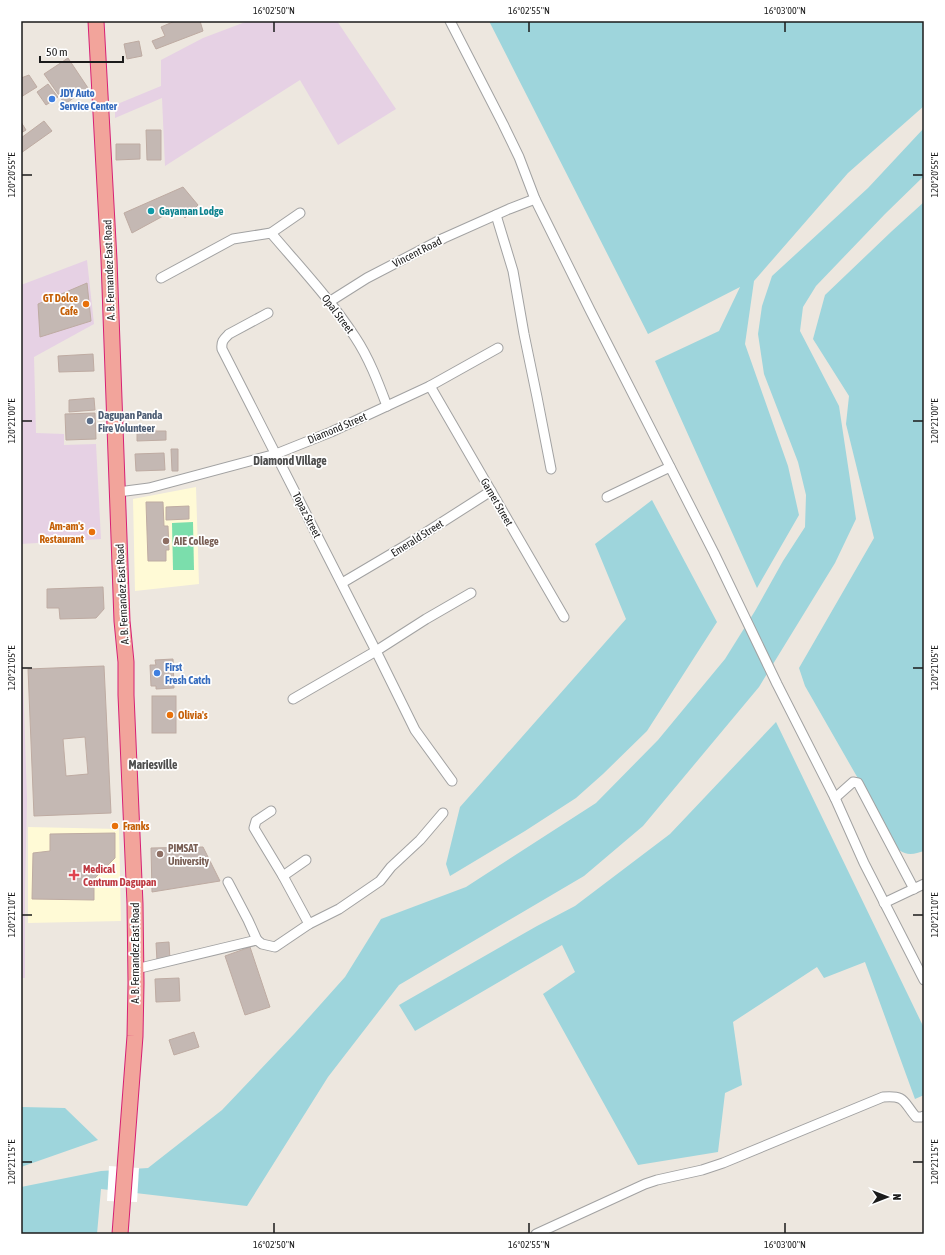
<svg xmlns="http://www.w3.org/2000/svg" width="945" height="1255" viewBox="0 0 945 1255" font-family="'Asap Condensed',sans-serif">
<style>
.industrial{fill:#e6d1e4}
.education{fill:#fffad6}
.pitch{fill:#7bdeac}
.water{fill:#9ed5dc}
.pier{fill:#fff}
.building{fill:#c4b8b3;stroke:#beaba2;fill-rule:evenodd}
.lines{fill:none;stroke-linecap:round;stroke-linejoin:round}
.minor-casing{stroke:#a2a2a2;stroke-width:11}
.trunk-casing{stroke:#d72074;stroke-width:17}
.minor{stroke:#fff;stroke-width:9}
.trunk{stroke:#f2a49b;stroke-width:15}
.ticks{fill:none;stroke:#1b1b1b;stroke-width:1.5}
.shop-dot{fill:#3f7fe0;stroke:#fff;stroke-width:1.5}
.culture-dot{fill:#0f9aa8;stroke:#fff;stroke-width:1.5}
.food-dot{fill:#e8710a;stroke:#fff;stroke-width:1.5}
.service-dot{fill:#5c6f8a;stroke:#fff;stroke-width:1.5}
.education-dot{fill:#8d6e63;stroke:#fff;stroke-width:1.5}
.health-dot{fill:#e0444e;stroke:#fff;stroke-width:1.5}
.labels{text-anchor:middle;dominant-baseline:central;stroke-width:3.5;stroke-linejoin:round;paint-order:stroke}
.shop-label{font-size:11px;font-weight:bold;fill:#366cbe;stroke:#fff;text-anchor:start}
.culture-label{font-size:11px;font-weight:bold;fill:#0d838f;stroke:#fff;text-anchor:start}
.street-label{font-size:11px;fill:#1b1b1b;stroke:#fff}
.food-label{font-size:11px;font-weight:bold;fill:#c56008;stroke:#fff;text-anchor:end}
.service-label{font-size:11px;font-weight:bold;fill:#4e5e75;stroke:#fff;text-anchor:start}
.education-label{font-size:11px;font-weight:bold;fill:#785e54;stroke:#fff;text-anchor:start}
.health-label{font-size:11px;font-weight:bold;fill:#be3a42;stroke:#fff;text-anchor:start}
.neighbourhood-label{font-size:12px;font-weight:bold;fill:#4e4e4e;stroke:#fff}
.neatline{fill:none;stroke:#1b1b1b;stroke-width:1.5}
.ticks-label{font-size:10px;text-anchor:middle;fill:#1b1b1b}
</style>
<rect width="100%" height="100%" fill="#ede7df"/>
<g class="industrial">
<path d="M 248,21 L 337,21 L 396,109 L 338,145 L 300,80 L 165,166 L 162,98 L 115,118 L 115,105 L 161,86 L 161,60 L 203,38 Z"/>
<path d="M 87,260 L 94,324 L 34,357 L 36,433 L 64,434 L 64,445 L 96,444 L 101,539 L 21,544 L 21,285 Z"/>
<path d="M 21,615 L 27,799 L 25,891 L 25,978 L 21,978 Z"/>
</g>
<g class="education">
<path d="M 196,487 L 199,584 L 135,591 L 133,499 Z"/>
<path d="M 28,827 L 119,829 L 121,921 L 28,923 Z"/>
</g>
<path class="pitch" d="M 193,522 L 194,570 L 173,570 L 172,523 Z"/>
<g class="water">
<path d="M 489,21 L 924,21 L 924,106 L 848,173 L 754,281 L 745,344 L 788,466 L 799,515 L 757,588 L 655,361 L 719,331 L 740,287 L 648,334 Z"/>
<path d="M 924,128 L 924,176 L 885,214 L 816,286 L 803,307 L 800,331 L 839,406 L 856,519 L 835,563 L 759,687 L 643,826 L 584,876 L 399,985 L 328,1077 L 247,1206 L 101,1189 L 97,1234 L 21,1234 L 21,1187 L 101,1171 L 148,1168 L 222,1110 L 295,1033 L 345,977 L 381,919 L 466,887 L 596,803 L 658,740 L 725,659 L 755,611 L 783,561 L 805,527 L 806,495 L 798,462 L 764,374 L 758,334 L 762,306 L 772,276 L 868,188 Z"/>
<path d="M 924,202 L 924,851 C 915,854 907,856 899,850 L 805,686 L 799,668 L 874,538 L 846,424 L 849,396 L 813,339 L 825,295 L 892,231 Z"/>
<path d="M 652,500 L 717,622 L 647,731 L 603,774 L 576,798 L 525,831 L 450,876 L 446,864 L 460,807 L 626,619 L 595,544 Z"/>
<path d="M 776,722 L 924,1028 L 924,1095 L 915,1099 L 865,962 L 824,978 L 817,967 L 733,1022 L 742,1085 L 725,1093 L 718,1152 L 638,1165 L 543,994 L 575,972 L 562,945 L 415,1031 L 399,1005 L 537,926 L 575,906 L 670,834 Z"/>
<path d="M 21,1099 L 22,1107 L 65,1108 L 98,1140 L 21,1167 Z"/>
</g>
<path class="pier" d="M 109,1166 L 139,1168 L 137,1202 L 107,1201 Z"/>
<g class="building">
<path d="M 175,21 L 200,21 L 203,31 L 156,49 L 152,41 L 165,36 L 161,27 Z"/>
<path d="M 139,41 L 142,56 L 127,59 L 124,44 Z"/>
<path d="M 68,58 L 88,88 L 65,104 L 44,74 Z"/>
<path d="M 29,75 L 37,87 L 21,97 L 21,78 Z"/>
<path d="M 48,84 L 58,97 L 46,105 L 37,92 Z"/>
<path d="M 44,121 L 52,131 L 21,153 L 21,138 Z"/>
<path d="M 21,122 L 26,130 L 21,133 Z"/>
<path d="M 146,130 L 161,130 L 161,160 L 147,160 Z"/>
<path d="M 116,144 L 140,144 L 140,159 L 116,160 Z"/>
<path d="M 183,187 L 198,205 L 185,218 L 176,209 L 132,233 L 124,213 Z"/>
<path d="M 87,283 L 91,321 L 40,337 L 38,304 Z"/>
<path d="M 93,354 L 94,371 L 59,372 L 58,356 Z"/>
<path d="M 94,398 L 95,410 L 69,412 L 69,400 Z"/>
<path d="M 95,413 L 96,439 L 66,440 L 65,414 Z"/>
<path d="M 137,431 L 166,431 L 166,440 L 137,441 Z"/>
<path d="M 171,449 L 178,449 L 178,471 L 172,471 Z"/>
<path d="M 164,453 L 165,470 L 136,471 L 135,454 Z"/>
<path d="M 146,502 L 163,502 L 164,526 L 168,526 L 169,550 L 166,550 L 166,561 L 148,561 Z"/>
<path d="M 189,506 L 189,519 L 166,520 L 166,507 Z"/>
<path d="M 103,587 L 104,609 L 96,618 L 60,619 L 59,608 L 47,608 L 47,589 Z"/>
<path d="M 173,659 L 174,688 L 156,689 L 156,686 L 151,686 L 150,665 L 156,665 L 155,660 Z"/>
<path d="M 104,666 L 111,813 L 34,816 L 28,669 ZM 85,737 L 88,774 L 66,776 L 63,739 Z"/>
<rect x="152" y="696" width="24" height="37"/>
<path d="M 115,833 L 115,858 L 94,879 L 94,900 L 32,899 L 33,853 L 50,851 L 50,834 Z"/>
<path d="M 203,847 L 220,881 L 152,892 L 151,848 Z"/>
<path d="M 169,942 L 170,960 L 157,961 L 156,943 Z"/>
<path d="M 250,947 L 270,1007 L 245,1015 L 225,956 Z"/>
<path d="M 179,978 L 180,1001 L 156,1002 L 155,979 Z"/>
<path d="M 194,1032 L 199,1047 L 174,1055 L 169,1040 Z"/>
</g>
<g class="lines">
<g class="minor-casing">
<g id="minor">
<path d="M 450,21 L 503,124 L 519,157 L 535,199 L 590,310 L 714,553 L 777,684 L 835,798 L 864,863 L 924,980"/>
<path d="M 496,215 L 513,271 L 524,334 L 537,397 L 551,469"/>
<path d="M 271,233 C 300,267 331,300 355,337 C 369,358 378,382 387,406"/>
<path d="M 161,278 L 233,239 L 271,233 L 300,213"/>
<path d="M 329,302 L 367,278 L 444,238 L 509,209 L 535,199"/>
<path d="M 268,313 L 229,334 C 224,339 221,341 222,349 L 376,651 L 293,699"/>
<path d="M 430,386 L 564,617"/>
<path d="M 118,492 L 149,488 L 276,454 L 331,432 L 430,386 L 498,348"/>
<path d="M 607,497 L 670,467"/>
<path d="M 342,583 L 408,544 L 491,491"/>
<path d="M 452,781 L 415,730 L 376,651 L 426,619 L 471,593"/>
<path d="M 835,798 L 853,782 L 858,783 L 914,889"/>
<path d="M 271,811 L 256,821 L 254,828 L 283,876"/>
<path d="M 306,860 L 283,876 L 309,924"/>
<path d="M 228,882 L 248,920 L 257,940"/>
<path d="M 884,903 L 924,884"/>
<path d="M 136,969 L 257,940 L 262,944 L 275,947 L 309,924 L 339,909 L 380,881 L 391,867 L 420,840 L 443,813"/>
<path d="M 536,1234 L 645,1184 L 657,1180 L 702,1170 L 723,1163 L 883,1097 C 906,1095 903,1102 916,1117 L 921,1117 L 924,1116"/>
</g>
</g>
<g class="trunk-casing">
<path id="trunk" d="M 96,21 L 109,260 L 122,621 L 126,662 L 126,695 L 135,904 L 136,983 L 135,1036 L 120,1234"/>
</g>
<use href="#minor" class="minor"/>
<use href="#trunk" class="trunk"/>
</g>
<path class="ticks" d="M 274,22 L 274,32M 529,22 L 529,32M 785,22 L 785,32M 22,175 L 32,175M 913,175 L 923,175M 22,421 L 32,421M 913,421 L 923,421M 22,668 L 32,668M 913,668 L 923,668M 22,915 L 32,915M 913,915 L 923,915M 22,1162 L 32,1162M 913,1162 L 923,1162M 274,1223 L 274,1233M 529,1223 L 529,1233M 785,1223 L 785,1233"/>
<g class="shop-dot">
<circle cx="52" cy="99" r="4"/>
<circle cx="157" cy="673" r="4"/>
</g>
<circle class="culture-dot" cx="151" cy="211" r="4"/>
<g class="food-dot">
<circle cx="86" cy="304" r="4"/>
<circle cx="92" cy="532" r="4"/>
<circle cx="170" cy="715" r="4"/>
<circle cx="115" cy="826" r="4"/>
</g>
<circle class="service-dot" cx="90" cy="421" r="4"/>
<g class="education-dot">
<circle cx="166" cy="541" r="4"/>
<circle cx="160" cy="854" r="4"/>
</g>
<path class="health-dot" d="M72 869h4v4h4v4h-4v4h-4v-4h-4v-4h4z"/>
<g class="labels">
<g class="shop-label">
<text x="60" y="93">JDY Auto<tspan x="60" dy="13">Service Center</tspan></text>
<text x="165" y="667">First<tspan x="165" dy="13">Fresh Catch</tspan></text>
</g>
<g class="culture-label">
<text x="159" y="211">Gayaman Lodge</text>
</g>
<g class="street-label">
<text transform="translate(417 252) rotate(-27)">Vincent Road</text>
<text transform="translate(109 270) rotate(-92)">A. B. Fernandez East Road</text>
<text transform="translate(338 314) rotate(53)">Opal Street</text>
<text transform="translate(337 428) rotate(-23)">Diamond Street</text>
<text transform="translate(497 502) rotate(60)">Garnet Street</text>
<text transform="translate(307 515) rotate(63)">Topaz Street</text>
<text transform="translate(417 538) rotate(-32)">Emerald Street</text>
<text transform="translate(122 594) rotate(-93)">A. B. Fernandez East Road</text>
<text transform="translate(135 953) rotate(-90)">A. B. Fernandez East Road</text>
</g>
<g class="food-label">
<text x="78" y="298">GT Dolce<tspan x="78" dy="13">Cafe</tspan></text>
<text x="84" y="526">Am-am's<tspan x="84" dy="13">Restaurant</tspan></text>
<text x="178" y="715" text-anchor="start">Olivia's</text>
<text x="123" y="826" text-anchor="start">Franks</text>
</g>
<g class="service-label">
<text x="98" y="415">Dagupan Panda<tspan x="98" dy="13">Fire Volunteer</tspan></text>
</g>
<g class="education-label">
<text x="174" y="541">AIE College</text>
<text x="168" y="848">PIMSAT<tspan x="168" dy="13">University</tspan></text>
</g>
<g class="health-label">
<text x="83" y="869">Medical<tspan x="83" dy="13">Centrum Dagupan</tspan></text>
</g>
<g class="neighbourhood-label">
<text x="290" y="461">Diamond Village</text>
<text x="153" y="765">Mariesville</text>
</g>
</g>
<rect width="945" height="1255" fill="none" stroke="#ffffff" stroke-width="44"/>
<g transform="translate(887 1197) rotate(90)" stroke="#ffffff" stroke-width="3" paint-order="stroke">
<path d="M0-3L7 15L0 10L-7 15Z" fill="#1b1b1b"/>
<text y="-6" font-size="11" font-weight="bold" text-anchor="middle" fill="#1b1b1b">N</text>
</g>
<path d="M40 56v6h83v-6" fill="none" stroke="#1b1b1b" stroke-width="2"/>
<text x="46" y="56" font-size="12" fill="#1b1b1b" stroke="#ffffff" stroke-width="3" paint-order="stroke">50 m</text>
<rect x="22" y="22" width="901" height="1211" class="neatline"/>
<g class="ticks-label">
<text x="274" y="14">16°02'50"N</text>
<text x="529" y="14">16°02'55"N</text>
<text x="785" y="14">16°03'00"N</text>
<text transform="translate(934 175) rotate(-90)" y="4">120°20'55"E</text>
<text transform="translate(11 175) rotate(-90)" y="4">120°20'55"E</text>
<text transform="translate(934 421) rotate(-90)" y="4">120°21'00"E</text>
<text transform="translate(11 421) rotate(-90)" y="4">120°21'00"E</text>
<text transform="translate(934 668) rotate(-90)" y="4">120°21'05"E</text>
<text transform="translate(11 668) rotate(-90)" y="4">120°21'05"E</text>
<text transform="translate(934 915) rotate(-90)" y="4">120°21'10"E</text>
<text transform="translate(11 915) rotate(-90)" y="4">120°21'10"E</text>
<text transform="translate(11 1162) rotate(-90)" y="4">120°21'15"E</text>
<text transform="translate(934 1162) rotate(-90)" y="4">120°21'15"E</text>
<text x="274" y="1248">16°02'50"N</text>
<text x="529" y="1248">16°02'55"N</text>
<text x="785" y="1248">16°03'00"N</text>
</g>
</svg>
